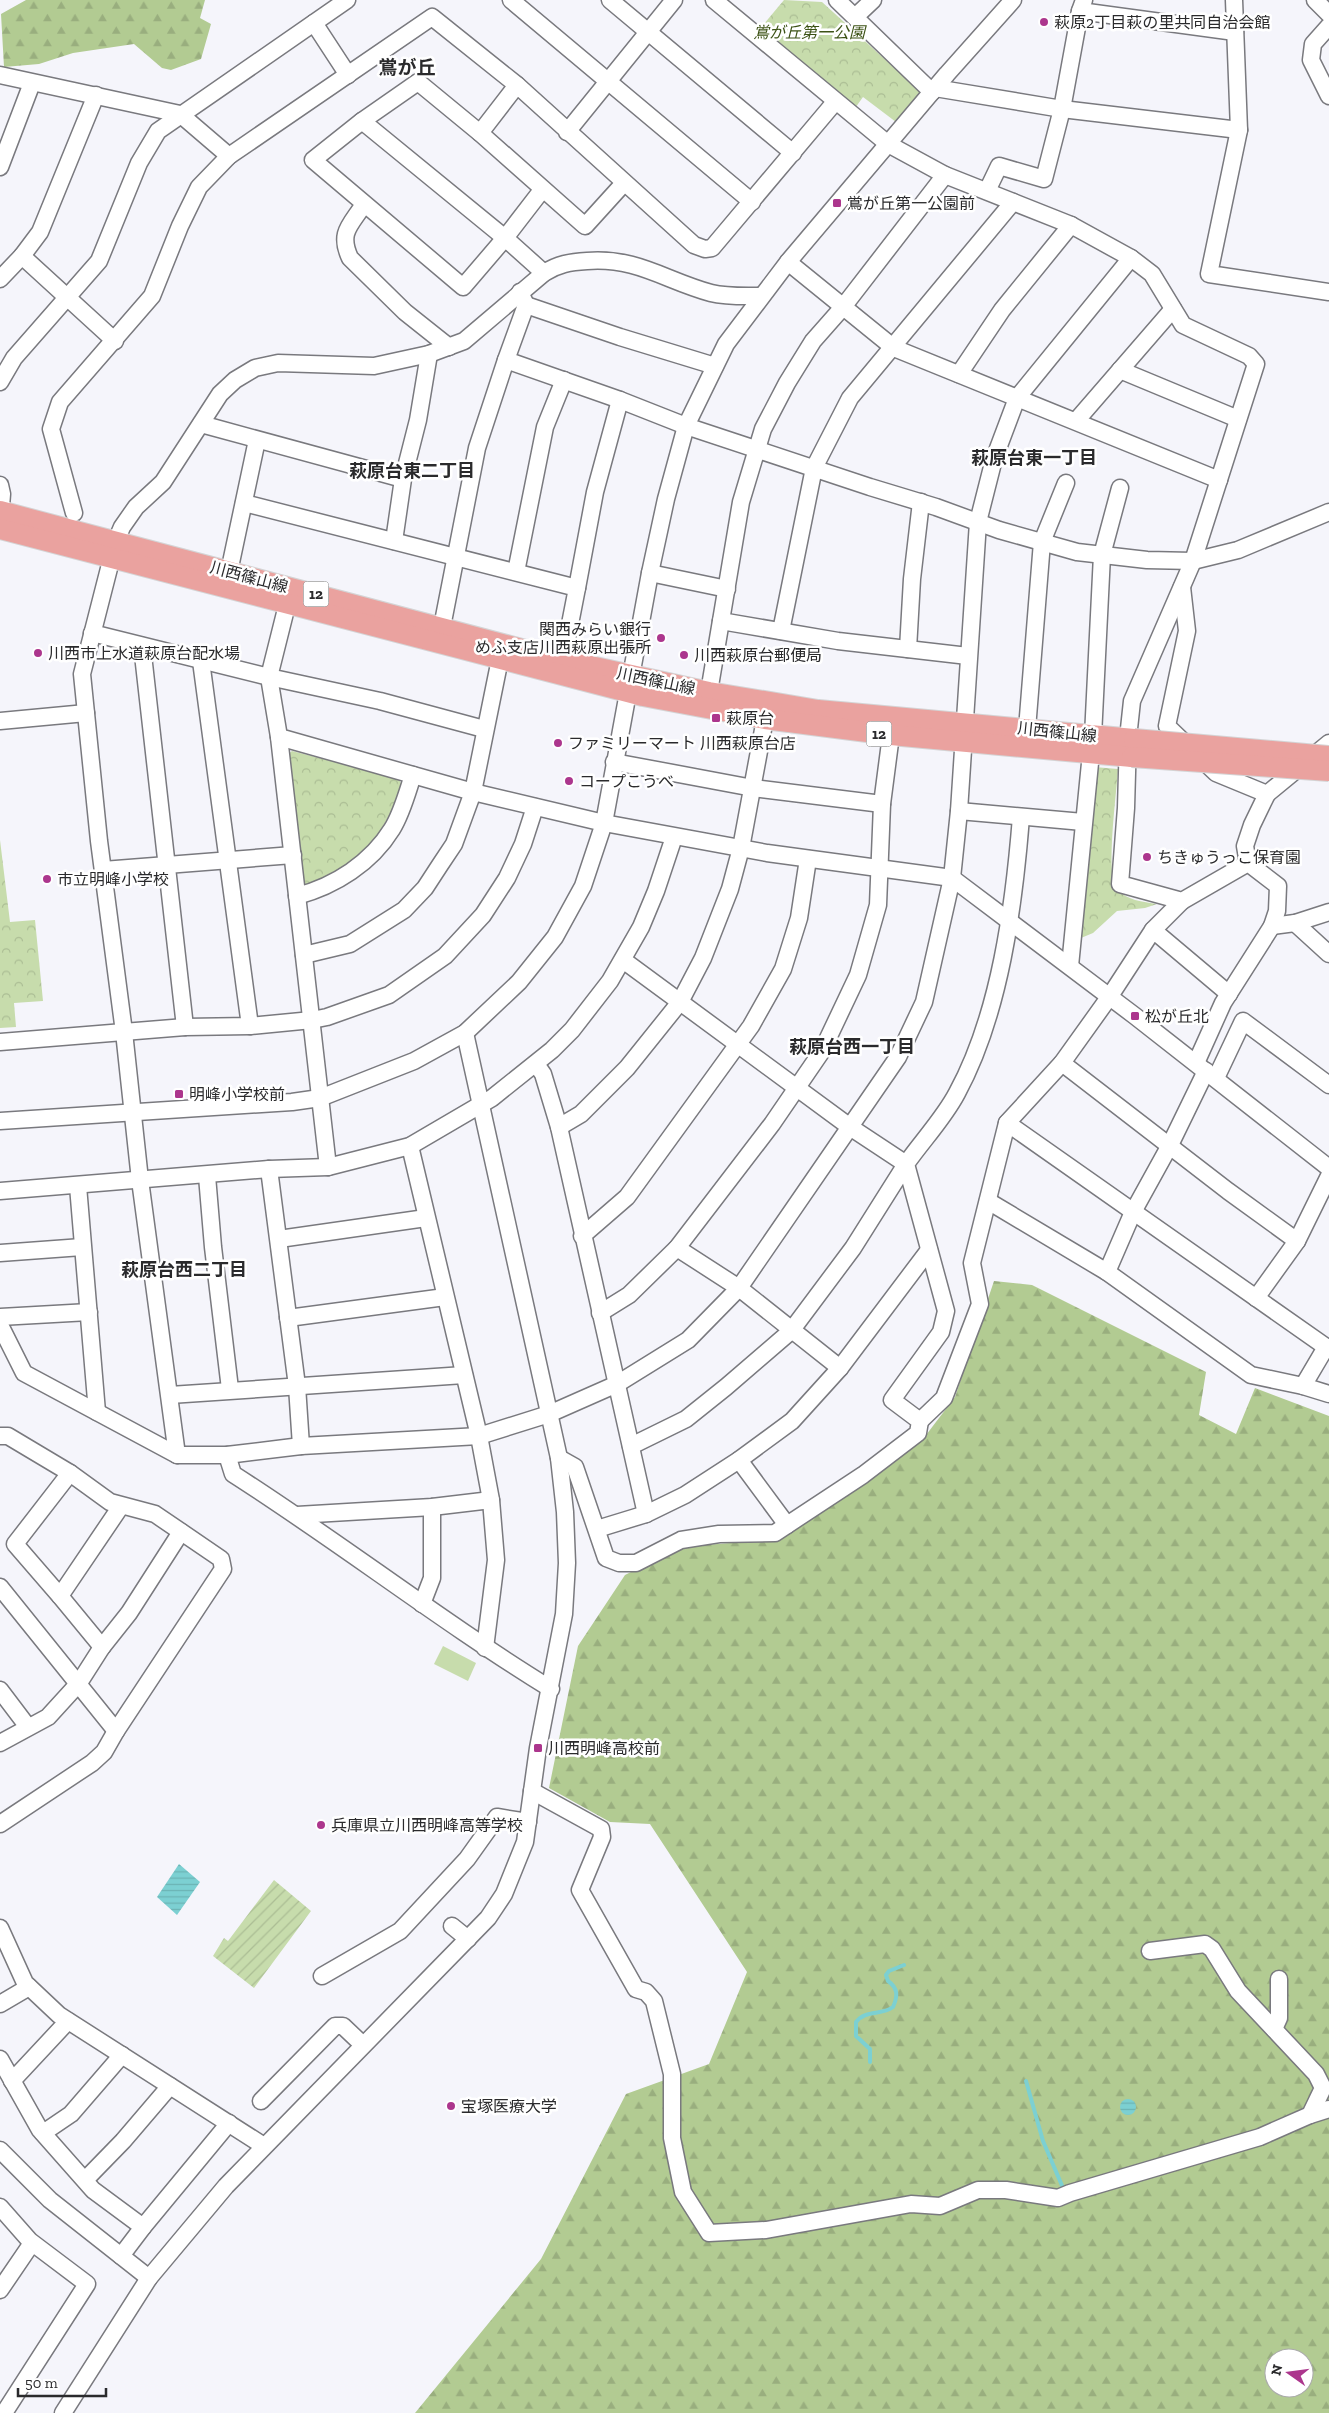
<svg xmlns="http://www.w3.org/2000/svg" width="1329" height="2413" viewBox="0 0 1329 2413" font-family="'Zilla Slab','Noto Sans JP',serif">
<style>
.grass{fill:#c7dcac}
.forest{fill:url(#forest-firs);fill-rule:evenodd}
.park{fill:url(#park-crowns)}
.garden{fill:url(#garden-furrows)}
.water{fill:url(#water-rules)}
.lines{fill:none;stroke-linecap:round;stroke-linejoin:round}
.stream{stroke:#7cd0d2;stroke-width:4}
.minor-casing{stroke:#79797e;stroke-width:19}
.major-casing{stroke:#d4d4d5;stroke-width:22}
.minor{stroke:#fff;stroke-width:16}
.major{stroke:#eaa29f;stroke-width:20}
.major-bridge-casing{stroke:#d4d4d5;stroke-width:22;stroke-linecap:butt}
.major-bridge{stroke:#eaa29f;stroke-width:20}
.poi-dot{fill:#ac368d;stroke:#fff;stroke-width:2}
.labels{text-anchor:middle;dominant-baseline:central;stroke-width:5;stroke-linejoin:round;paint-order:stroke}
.shield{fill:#fff;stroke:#6a6a6b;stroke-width:1}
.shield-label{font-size:15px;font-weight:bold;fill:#2a2a2c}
.poi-label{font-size:16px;fill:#2a2a2c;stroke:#fff;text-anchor:start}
.park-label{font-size:16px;font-style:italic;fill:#3c5215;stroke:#fff}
.street-label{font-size:16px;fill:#2a2a2c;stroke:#fff}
.neighbourhood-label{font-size:18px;font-weight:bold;fill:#2a2a2c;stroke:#fff}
.quarter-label{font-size:19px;font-weight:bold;fill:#2a2a2c;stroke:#fff}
</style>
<defs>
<pattern id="forest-firs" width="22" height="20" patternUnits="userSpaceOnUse" patternTransform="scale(1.25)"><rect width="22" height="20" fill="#b2cb92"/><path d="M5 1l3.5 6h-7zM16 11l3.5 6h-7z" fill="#99ae7e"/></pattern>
<pattern id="park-crowns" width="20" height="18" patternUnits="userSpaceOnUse" patternTransform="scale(1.25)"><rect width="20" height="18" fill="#c7dcac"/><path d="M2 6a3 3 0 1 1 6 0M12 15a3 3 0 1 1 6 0" fill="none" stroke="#abbd94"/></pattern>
<pattern id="garden-furrows" width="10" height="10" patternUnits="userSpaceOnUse" patternTransform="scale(1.25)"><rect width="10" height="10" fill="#c7dcac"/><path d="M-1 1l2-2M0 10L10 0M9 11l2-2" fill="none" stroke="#abbd94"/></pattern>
<pattern id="water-rules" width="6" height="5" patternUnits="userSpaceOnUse" patternTransform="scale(1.25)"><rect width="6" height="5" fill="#7cd0d2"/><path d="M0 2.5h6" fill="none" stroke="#6bb3b4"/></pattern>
</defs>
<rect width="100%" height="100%" fill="#f5f5fb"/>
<path class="grass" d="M 443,1646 L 476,1663 L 468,1681 L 434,1664 Z"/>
<g class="forest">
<path d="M 26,0 L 205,0 L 200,18 L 211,24 L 201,59 L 171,70 L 162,68 L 134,44 L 73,53 L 39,64 L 4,67 L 1,14 Z"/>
<path d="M 994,1281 L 1032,1285 L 1206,1372 L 1199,1415 L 1236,1434 L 1255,1388 L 1329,1416 L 1329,2413 L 415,2413 L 541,2259 L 626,2094 L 709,2064 L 747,1972 L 650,1824 L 610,1822 L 549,1788 L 578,1646 L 625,1575 L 680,1547 L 781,1539 L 923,1439 L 955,1397 ZM 1274,2358 L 1304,2358 L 1304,2388 L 1274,2388 Z"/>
</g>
<g class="park">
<path d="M 784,0 L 822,2 L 923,94 L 896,122 L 863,97 L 853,111 L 758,31 Z"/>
<path d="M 292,751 L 398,778 L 402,785 C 390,820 371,851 340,872 C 330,878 318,881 307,885 L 302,882 L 288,754 Z"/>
<path d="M 1094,767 L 1118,769 C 1117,791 1105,875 1117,889 C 1126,900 1143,902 1157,904 L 1145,908 L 1117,911 L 1093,933 L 1081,938 Z"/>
<path d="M 0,840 L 10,922 L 35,920 L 43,1001 L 14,1003 L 16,1027 L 0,1028 Z"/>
</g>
<path class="garden" d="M 274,1880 L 311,1911 L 254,1988 L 213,1956 L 224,1938 L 228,1941 Z"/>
<g class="water">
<path d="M 179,1864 L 200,1882 L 177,1915 L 157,1897 Z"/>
<circle cx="1128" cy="2107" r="8"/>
</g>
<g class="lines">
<g class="stream">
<path d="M 870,2062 L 870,2049 L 856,2036 L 856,2022 C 866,2009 881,2016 893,2007 C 898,1996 898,1988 888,1981 L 886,1975 L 889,1971 L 904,1965"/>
<path d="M 1026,2081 L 1043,2141 L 1063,2188"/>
</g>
<g class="minor-casing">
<g id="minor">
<path d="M 511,0 L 752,202"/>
<path d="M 610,0 L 793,153"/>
<path d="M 837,0 L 932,92"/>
<path d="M 1315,0 L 1329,14"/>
<path d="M 1080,11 L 1235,32"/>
<path d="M 855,17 L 873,0"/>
<path d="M 314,23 L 348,75"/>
<path d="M 1329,26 L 1313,44 L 1311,60 L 1329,96"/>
<path d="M 0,75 L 180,114 L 229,156"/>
<path d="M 935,88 L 1062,109 L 1239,130 L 1234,0"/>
<path d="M 362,121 L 505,238 L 544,273"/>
<path d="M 1239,130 L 1209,274 L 1329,292"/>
<path d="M 567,132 L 674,0"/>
<path d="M 480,133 L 517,85"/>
<path d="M 0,167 L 32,83"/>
<path d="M 542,190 L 505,238 L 463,287 L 313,160 L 362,121 L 418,82 L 480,133 L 585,226 L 624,183"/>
<path d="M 987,191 L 999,166 L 1044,179 L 1062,109 L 1080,11 L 1084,0"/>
<path d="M 364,204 C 351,225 338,232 350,258 L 405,312 L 449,347"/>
<path d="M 22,256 L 115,341"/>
<path d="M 1131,258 L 1152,274 L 1183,325 L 1249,356 L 1256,364 L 1193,561 L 1132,701 L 1128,738 L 1126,808 L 1120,884 L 1182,901 L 1248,863 L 1278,886 L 1277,911 L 1272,926 L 1223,1003 L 1196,1063"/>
<path d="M 788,262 L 894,348 L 1219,480"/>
<path d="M 0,279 L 22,256 L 40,232 L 96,95"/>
<path d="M 520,292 L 526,305 L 506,360 L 620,400 L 686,426 L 870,487 L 936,507 L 999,530 L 1077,552 L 1147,560 L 1193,561 L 1238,550 L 1329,512"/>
<path d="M 526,305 L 620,337 L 715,366"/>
<path d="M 1120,370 L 1238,419"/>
<path d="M 959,374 L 1002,310 L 1071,225"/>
<path d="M 0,382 L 14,358 L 99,261 L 139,163 L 158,131 L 347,0"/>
<path d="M 1076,421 L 1173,309"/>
<path d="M 201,424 L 403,479"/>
<path d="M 0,485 L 2,494 L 0,519"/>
<path d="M 244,503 L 577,588 L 563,660"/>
<path d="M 74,513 L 51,429 L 60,402 L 152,296 L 180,226 L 199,187 L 229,156 L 432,17 L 517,85 L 694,245 L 705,249 L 712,248 L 835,102"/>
<path d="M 394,541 L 403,479 L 418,420 L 429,354"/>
<path d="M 229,572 L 257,440"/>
<path d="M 516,572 L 545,427 L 564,380"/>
<path d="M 650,573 L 727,589"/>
<path d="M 1182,587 L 1187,631 L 1167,726 L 1216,773 L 1267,794 L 1329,743"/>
<path d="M 577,588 L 595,492 L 620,400"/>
<path d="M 287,605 L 269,677 L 380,701 L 484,729"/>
<path d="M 721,621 L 838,641 L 968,656"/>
<path d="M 442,627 L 477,448 L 506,360"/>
<path d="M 781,631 L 814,468 L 850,398 L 1013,202"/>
<path d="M 92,633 L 269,677 L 279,737 L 473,792 L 604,823 L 767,853 L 952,878 L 1135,1016 L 1329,1168"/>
<path d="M 142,646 L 185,1027"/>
<path d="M 908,649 L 912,579 L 921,502"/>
<path d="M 201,661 L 250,1026"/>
<path d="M 709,692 L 741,502 L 763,429 L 787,383 L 813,341 L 843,307 L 945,175"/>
<path d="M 0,721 L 86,713"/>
<path d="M 1027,729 L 1042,542 L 1066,483"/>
<path d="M 1093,736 L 1102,555 L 1120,488"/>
<path d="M 279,737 L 328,1167"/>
<path d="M 614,762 L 753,788 L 882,804 L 891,735"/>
<path d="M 959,811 L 1083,822"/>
<path d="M 1248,863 L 1245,846 L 1252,825 L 1267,794"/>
<path d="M 103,870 L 293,855"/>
<path d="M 297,896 C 335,886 371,863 392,829 C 402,813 407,793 413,775"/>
<path d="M 1295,923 L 1329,954"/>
<path d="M 1272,926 L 1295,923 L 1329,912"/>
<path d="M 1153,930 L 1182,901"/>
<path d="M 304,955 L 350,944 L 404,910 L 425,888 L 440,865 L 454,844 L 473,792 L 500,659"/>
<path d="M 623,960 L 850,1127 L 906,1164 L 853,1248 L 791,1331 L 726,1387 L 686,1419 L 631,1446"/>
<path d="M 1070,966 L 1091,753"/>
<path d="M 0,1042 L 185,1027 L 250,1026 L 312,1020 L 327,1017 L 389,995 L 445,956 L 483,915 L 507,878 L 523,844 L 535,807"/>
<path d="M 1062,1063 L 1228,1191 L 1297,1241"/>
<path d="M 536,1064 L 543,1074 L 559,1127 L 646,1514"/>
<path d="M 1216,1078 L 1243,1021 L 1329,1085"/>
<path d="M 0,1121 L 292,1102 L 320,1098 L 414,1061 L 465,1033 L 519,982 L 555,937 L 583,886 L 604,823 L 650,573 L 666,499 L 686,426 L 726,344 L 788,262 L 947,74 L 1013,0"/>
<path d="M 1007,1123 L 1326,1347 L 1329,1347"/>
<path d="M 559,1127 L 581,1114 L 627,1068 L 680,1002 L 703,958 L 730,889 L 741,848 L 765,719"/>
<path d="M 410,1146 L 479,1436 L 491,1500 L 496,1560 L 485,1648"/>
<path d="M 269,1169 L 297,1386 L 301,1446"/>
<path d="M 207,1176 L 213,1247 L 230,1389"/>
<path d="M 78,1186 L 97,1412"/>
<path d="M 0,1191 L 269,1169 L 328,1167 L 410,1146 L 492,1098 L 552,1050 L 572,1030 L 610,981 L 641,927 L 656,891 L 674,837"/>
<path d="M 988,1201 L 1107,1272 L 1251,1375 L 1303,1386 L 1326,1347"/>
<path d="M 582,1236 L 627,1197 L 751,1026 L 783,969 L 799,918 L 808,859"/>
<path d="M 279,1239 L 426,1218"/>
<path d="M 677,1248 L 739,1288 L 840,1368"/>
<path d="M 0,1253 L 82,1247"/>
<path d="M 1107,1272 L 1133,1212 L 1170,1145 L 1206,1071"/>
<path d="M 1256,1298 L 1297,1241 L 1329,1176"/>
<path d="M 600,1313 L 629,1295 L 677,1248 L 772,1124 L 822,1051 L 858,975 L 878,905 L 882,804"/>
<path d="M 0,1317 L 89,1312"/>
<path d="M 288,1318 L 445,1297"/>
<path d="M 0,1325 L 24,1373 L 177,1455 L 227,1455 L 301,1446 L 479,1436 L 549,1414 L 617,1384 L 688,1340 L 739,1288 L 898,1057 L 924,1002 L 952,878 L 959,811 L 978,522 L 994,459 L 1017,398 L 1131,258 L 1071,225 L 945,175 L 888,144 L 714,0"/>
<path d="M 1303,1386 L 1329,1394"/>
<path d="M 170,1395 L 464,1375"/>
<path d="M 920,1421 L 944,1398 L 980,1304 L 972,1263 L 1007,1123 L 1062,1063 L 1110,996 L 1153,930 L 1229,994"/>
<path d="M 0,1436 L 8,1436 L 70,1473 L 110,1502 L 155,1514 L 221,1559 L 223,1569 L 116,1731 L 0,1587"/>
<path d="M 177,1455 L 140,1180 L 124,1032 L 99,841 L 82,674 L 116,541 L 122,527 L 136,507 L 163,482 L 220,394 L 235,380 L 255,368 L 278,363 L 374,366 L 429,354 L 464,341 L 544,273 C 558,264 570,262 587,261 C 637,257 666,281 711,293 C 727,297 745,296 761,296"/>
<path d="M 227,1455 L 233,1474 C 341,1543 442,1622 551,1689"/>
<path d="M 559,1458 L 575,1467 L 606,1558 L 619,1563 L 636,1563 L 681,1540 L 719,1534 L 775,1533 L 863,1475 L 918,1433 L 920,1421 L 892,1400 L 941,1332 L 946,1311 L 906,1164 C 922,1141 944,1118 957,1093 C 1000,1014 1014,906 1021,817"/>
<path d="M 739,1460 L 787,1525"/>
<path d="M 70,1473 L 15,1544 L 60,1596 L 121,1506"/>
<path d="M 297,1515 L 432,1507 L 491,1500"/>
<path d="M 597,1529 L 646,1514 L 685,1495 L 739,1460 L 792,1421 L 840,1368 L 929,1250"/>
<path d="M 60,1596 L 102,1647"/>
<path d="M 422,1604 L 432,1578 L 432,1507"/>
<path d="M 0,1690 L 28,1727"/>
<path d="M 0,1743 L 48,1717 L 79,1683 L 102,1647 L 129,1613 L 181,1532"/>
<path d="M 532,1791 L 601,1829 L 602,1837 L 580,1890 L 636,1989 L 646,1992 L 654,2001 L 672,2074 L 672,2138 L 683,2192 L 709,2233 L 766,2230 L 911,2204 L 940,2206 L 978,2190 L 1006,2190 L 1058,2198 L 1070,2193 L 1260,2137 L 1310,2115 L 1323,2088 L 1316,2074 L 1238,1991 L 1212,1949 L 1205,1944 L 1150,1951"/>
<path d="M 0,1824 L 92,1763 L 104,1752 L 116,1731"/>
<path d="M 452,1926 L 468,1939"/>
<path d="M 0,1928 L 25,1983 L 59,2015 L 264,2146"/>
<path d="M 322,1976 L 400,1931 L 467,1859 L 497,1817 L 528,1822"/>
<path d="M 0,2004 L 29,1987"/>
<path d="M 1274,2029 L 1279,2018 L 1279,1979"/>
<path d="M 0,2059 L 40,2130 L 93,2190 L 143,2227 L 229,2123"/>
<path d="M 12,2081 L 68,2021"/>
<path d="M 261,2101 L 335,2026 L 343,2026 L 363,2045"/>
<path d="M 1310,2115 L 1329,2109"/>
<path d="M 43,2133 L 71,2114 L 122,2055"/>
<path d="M 0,2150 L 50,2200 L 149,2278"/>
<path d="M 85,2180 L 123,2141 L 170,2086"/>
<path d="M 0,2207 L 30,2241 L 87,2284 L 4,2413"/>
<path d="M 121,2256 L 143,2227"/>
<path d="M 0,2290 L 32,2243"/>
<path d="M 63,2413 L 149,2278 L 226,2186 L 488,1918 L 504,1894 L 525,1842 L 538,1748 L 564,1614 L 567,1563 L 565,1512 L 559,1458 L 465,1033"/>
</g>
</g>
<g class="major-casing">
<g id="major">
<path d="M 0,511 L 563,660 L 709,692 L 818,710 L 1134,739"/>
<path d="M 0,529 L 643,696 L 765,719 L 891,735 L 1132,757"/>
</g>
</g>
<use href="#minor" class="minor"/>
<use href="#major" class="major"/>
<g class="major-bridge-casing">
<g id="major-bridge">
<path d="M 1134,739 L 1329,756"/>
<path d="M 1132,757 L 1329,771"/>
</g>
</g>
<use href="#major-bridge" class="major-bridge"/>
</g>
<g class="poi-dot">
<circle cx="1044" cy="22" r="5"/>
<rect x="832" y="198" width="10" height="10" rx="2.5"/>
<circle cx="661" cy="638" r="5"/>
<circle cx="38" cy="653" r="5"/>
<circle cx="684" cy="655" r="5"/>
<rect x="711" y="713" width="10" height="10" rx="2.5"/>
<circle cx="558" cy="743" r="5"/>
<circle cx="569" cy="781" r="5"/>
<circle cx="1147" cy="857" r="5"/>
<circle cx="47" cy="879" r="5"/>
<rect x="1130" y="1011" width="10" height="10" rx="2.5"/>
<rect x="174" y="1089" width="10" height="10" rx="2.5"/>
<rect x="533" y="1743" width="10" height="10" rx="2.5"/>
<circle cx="321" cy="1825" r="5"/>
<circle cx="451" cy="2106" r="5"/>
</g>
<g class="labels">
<g class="shield">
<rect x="303.5" y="581.5" width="25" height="25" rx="4"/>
<rect x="866.5" y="721.5" width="25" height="25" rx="4"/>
</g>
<g class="shield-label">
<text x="316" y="594">12</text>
<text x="879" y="734">12</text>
</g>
<g class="poi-label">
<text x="1054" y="22">萩原2丁目萩の里共同自治会館</text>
<text x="847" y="203">鴬が丘第一公園前</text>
<text x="651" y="629" text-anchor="end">関西みらい銀行<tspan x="651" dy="18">めふ支店川西萩原出張所</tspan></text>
<text x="48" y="653">川西市上水道萩原台配水場</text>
<text x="694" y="655">川西萩原台郵便局</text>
<text x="726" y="718">萩原台</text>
<text x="568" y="743">ファミリーマート 川西萩原台店</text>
<text x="579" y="781">コープこうべ</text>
<text x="1157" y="857">ちきゅうっこ保育園</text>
<text x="57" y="879">市立明峰小学校</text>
<text x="1145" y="1016">松が丘北</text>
<text x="189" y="1094">明峰小学校前</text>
<text x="548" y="1748">川西明峰高校前</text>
<text x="331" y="1825">兵庫県立川西明峰高等学校</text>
<text x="461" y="2106">宝塚医療大学</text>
</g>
<g class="park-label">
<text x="809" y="32">鴬が丘第一公園</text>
</g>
<g class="street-label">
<text transform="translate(249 577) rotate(15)">川西篠山線</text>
<text transform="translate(656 681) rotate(12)">川西篠山線</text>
<text transform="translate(1057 732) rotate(6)">川西篠山線</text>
</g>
<g class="neighbourhood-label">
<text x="1034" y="458">萩原台東一丁目</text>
<text x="412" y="471">萩原台東二丁目</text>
<text x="852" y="1047">萩原台西一丁目</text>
<text x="184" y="1270">萩原台西二丁目</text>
</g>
<g class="quarter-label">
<text x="407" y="67">鴬が丘</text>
</g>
</g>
<g transform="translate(1289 2373) rotate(284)"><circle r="24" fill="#ffffff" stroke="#aaaaab"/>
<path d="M0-4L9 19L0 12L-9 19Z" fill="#ac368d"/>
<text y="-8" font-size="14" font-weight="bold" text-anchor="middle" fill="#2a2a2c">N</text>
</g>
<path d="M18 2388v8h88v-8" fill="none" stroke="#2a2a2c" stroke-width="2.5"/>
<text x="25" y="2388" font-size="15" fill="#2a2a2c" stroke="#ffffff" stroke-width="4" paint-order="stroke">50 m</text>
</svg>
